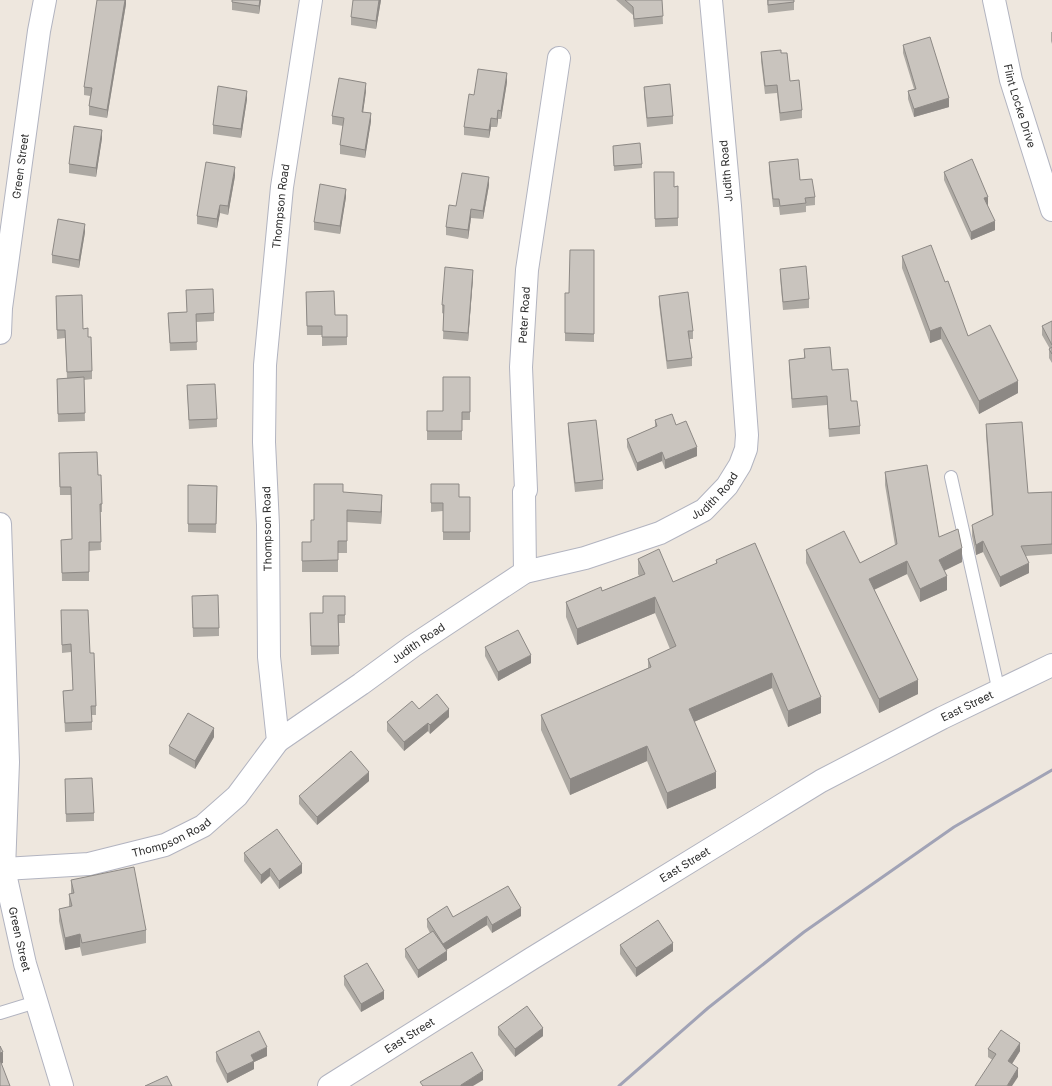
<svg xmlns="http://www.w3.org/2000/svg" width="1052" height="1086" viewBox="0 0 1052 1086" font-family="Inter,sans-serif">
<style>
.lines{fill:none;stroke-linecap:round;stroke-linejoin:round}
.lane-casing{stroke:#b2b4c0;stroke-width:14}
.street-casing{stroke:#b2b4c0;stroke-width:24}
.secondary-casing{stroke:#b2b4c0;stroke-width:24}
.lane{stroke:#fff;stroke-width:12}
.street{stroke:#fff;stroke-width:22}
.secondary{stroke:#fff;stroke-width:22}
.rail{stroke:#a1a3b6;stroke-width:3}
.wall{fill:#ada9a3}
.shaded-wall{fill:#8d8985}
.building{fill:#c9c4be;stroke:#8d8985}
.labels{text-anchor:middle;dominant-baseline:central;stroke-width:3;stroke-linejoin:round;paint-order:stroke}
.street-label{font-size:11px;fill:#2c2c2c;stroke:#fff}
</style>
<rect width="100%" height="100%" fill="#eee7de"/>
<g class="lines">
<g class="lane-casing">
<g id="lane">
<path d="M 951,477 L 999,692"/>
<path d="M 0,1013 L 36,1002"/>
</g>
</g>
<g class="street-casing">
<g id="street">
<path id="s1" d="M 994,0 L 1011,80 L 1052,210"/>
<path id="s2" d="M 525,572 L 524,492 L 526,490 L 521,367 L 527,270 L 559,58"/>
<path id="s3" d="M 278,741 L 361,684 L 413,646 L 525,572 L 585,558 L 660,533 L 704,510 L 727,486 L 740,465 L 746,449 L 747,435 L 730,206 L 711,0"/>
<path id="s4" d="M 4,869 L 89,864 L 165,845 L 203,826 L 237,796 L 278,741 L 269,657 L 268,525 L 264,442 L 265,365 L 282,187 L 311,0"/>
</g>
</g>
<g class="secondary-casing">
<g id="secondary">
<path id="s5" d="M 0,333 L 1,308 L 39,31 L 45,0"/>
<path id="s6" d="M 0,524 L 8,762 L 4,869 L 25,964 L 62,1086"/>
<path id="s7" d="M 329,1086 L 531,959 L 821,781 L 942,718 L 1052,665"/>
</g>
</g>
<use href="#lane" class="lane"/>
<use href="#street" class="street"/>
<use href="#secondary" class="secondary"/>
<path class="rail" d="M 619,1086 L 708,1008 L 804,932 L 954,827 L 1052,770"/>
</g>
<g class="wall">
<path d="M 126,0 L 126,4 L 107,118 L 89,115 L 89,106 L 90,96 L 84,95 L 84,87 Z"/>
<path d="M 232,0 L 261,0 L 259,14 L 232,10 Z"/>
<path d="M 381,0 L 376,29 L 351,25 L 351,17 Z"/>
<path d="M 616,0 L 662,0 L 663,24 L 634,27 L 633,15 Z"/>
<path d="M 767,0 L 794,0 L 794,10 L 768,13 Z"/>
<path d="M 1051,32 L 1052,32 L 1052,44 L 1051,41 Z"/>
<path d="M 903,45 L 949,107 L 914,117 L 908,99 L 908,91 L 914,89 L 903,53 Z"/>
<path d="M 761,52 L 781,53 L 790,81 L 802,110 L 802,118 L 780,121 L 777,93 L 765,94 L 761,61 Z"/>
<path d="M 507,82 L 501,119 L 498,119 L 497,127 L 491,127 L 489,138 L 464,135 L 464,127 L 474,95 Z"/>
<path d="M 644,87 L 673,116 L 673,124 L 647,127 L 644,95 Z"/>
<path d="M 366,91 L 363,112 L 371,121 L 365,158 L 340,154 L 340,145 L 343,126 L 332,124 L 332,116 Z"/>
<path d="M 247,99 L 241,138 L 213,134 L 213,125 Z"/>
<path d="M 102,138 L 96,177 L 69,173 L 69,164 Z"/>
<path d="M 613,146 L 642,164 L 642,168 L 614,171 Z"/>
<path d="M 769,162 L 800,180 L 815,197 L 815,205 L 806,206 L 806,212 L 780,215 L 779,207 L 773,207 L 769,171 Z"/>
<path d="M 654,172 L 674,187 L 678,186 L 678,226 L 655,227 Z"/>
<path d="M 944,172 L 988,205 L 987,205 L 995,230 L 971,240 L 944,180 Z"/>
<path d="M 235,176 L 228,215 L 220,213 L 217,228 L 197,224 L 197,216 Z"/>
<path d="M 489,185 L 483,219 L 471,218 L 468,239 L 446,235 L 446,227 L 456,206 Z"/>
<path d="M 346,197 L 340,234 L 314,230 L 314,222 Z"/>
<path d="M 85,232 L 79,268 L 52,263 L 52,255 Z"/>
<path d="M 594,250 L 594,342 L 565,341 L 565,293 L 569,293 Z"/>
<path d="M 902,256 L 945,282 L 968,336 L 1018,393 L 979,414 L 941,339 L 930,343 L 902,268 Z"/>
<path d="M 780,269 L 809,299 L 809,308 L 783,310 L 780,277 Z"/>
<path d="M 473,278 L 468,341 L 443,339 L 444,314 L 442,313 L 442,305 Z"/>
<path d="M 186,290 L 214,313 L 214,321 L 196,322 L 197,350 L 170,351 L 168,313 L 187,312 Z"/>
<path d="M 306,292 L 335,315 L 347,315 L 347,345 L 322,346 L 322,335 L 307,335 Z"/>
<path d="M 56,296 L 83,329 L 88,337 L 92,371 L 92,379 L 84,380 L 85,421 L 58,422 L 57,379 L 67,378 L 65,338 L 57,339 Z"/>
<path d="M 659,296 L 693,331 L 693,339 L 689,339 L 692,358 L 692,366 L 667,369 L 659,304 Z"/>
<path d="M 1052,321 L 1052,363 L 1049,358 L 1049,349 L 1050,349 L 1042,335 L 1042,326 Z"/>
<path d="M 804,349 L 832,370 L 851,401 L 860,426 L 860,434 L 829,437 L 827,405 L 792,408 L 789,368 L 789,360 L 804,358 Z"/>
<path d="M 470,377 L 470,420 L 462,420 L 462,440 L 427,440 L 427,411 L 443,411 Z"/>
<path d="M 187,385 L 217,419 L 217,427 L 189,429 Z"/>
<path d="M 655,420 L 676,425 L 697,456 L 665,469 L 662,461 L 637,471 L 627,447 L 627,439 L 655,427 Z"/>
<path d="M 568,423 L 603,480 L 603,489 L 575,492 L 568,431 Z"/>
<path d="M 986,424 L 1028,493 L 1052,492 L 1052,554 L 1026,556 L 1029,573 L 1000,587 L 983,552 L 976,555 L 972,536 L 972,525 L 992,516 L 986,435 Z"/>
<path d="M 59,462 L 98,475 L 102,504 L 102,512 L 100,512 L 101,550 L 89,551 L 89,581 L 62,581 L 61,540 L 72,539 L 71,495 L 60,495 Z"/>
<path d="M 885,472 L 939,537 L 962,562 L 944,571 L 947,590 L 920,602 L 907,574 L 874,590 L 918,694 L 879,713 L 806,563 L 806,550 L 860,563 L 895,545 L 885,485 Z"/>
<path d="M 431,484 L 459,497 L 470,497 L 470,540 L 443,540 L 443,511 L 431,512 Z"/>
<path d="M 188,485 L 217,486 L 216,533 L 188,532 Z"/>
<path d="M 343,492 L 382,506 L 381,524 L 347,522 L 347,553 L 338,553 L 338,572 L 302,572 L 302,542 L 311,542 L 314,520 Z"/>
<path d="M 638,559 L 673,582 L 716,564 L 716,560 L 821,713 L 788,727 L 772,688 L 694,722 L 716,788 L 667,809 L 647,761 L 570,795 L 541,730 L 541,715 L 648,668 L 648,659 L 670,649 L 655,613 L 577,645 L 566,617 L 566,602 L 602,591 L 639,576 L 638,574 Z"/>
<path d="M 345,596 L 345,623 L 339,623 L 339,654 L 311,655 L 310,613 L 323,613 Z"/>
<path d="M 192,604 L 219,628 L 219,636 L 193,637 Z"/>
<path d="M 61,610 L 90,653 L 96,706 L 96,715 L 92,715 L 92,730 L 65,732 L 63,691 L 73,690 L 71,652 L 62,653 Z"/>
<path d="M 485,647 L 531,663 L 498,681 L 485,656 Z"/>
<path d="M 419,709 L 449,717 L 430,734 L 428,731 L 404,751 L 387,731 L 387,722 Z"/>
<path d="M 214,737 L 195,769 L 169,754 L 169,746 Z"/>
<path d="M 65,779 L 94,813 L 94,821 L 66,822 Z"/>
<path d="M 369,781 L 317,825 L 299,804 L 299,796 Z"/>
<path d="M 244,853 L 302,873 L 279,889 L 270,876 L 261,884 L 244,861 Z"/>
<path d="M 71,880 L 146,930 L 146,943 L 82,956 L 80,947 L 65,950 L 59,921 L 59,909 L 69,907 L 69,894 L 71,894 Z"/>
<path d="M 521,916 L 492,933 L 487,925 L 446,950 L 447,960 L 418,978 L 405,957 L 405,949 L 430,933 L 427,927 L 427,919 L 453,917 Z"/>
<path d="M 620,945 L 673,951 L 636,977 L 620,954 Z"/>
<path d="M 344,976 L 384,999 L 361,1012 L 344,985 Z"/>
<path d="M 498,1027 L 543,1036 L 515,1057 L 498,1035 Z"/>
<path d="M 988,1049 L 1020,1051 L 1012,1064 L 1018,1077 L 988,1057 Z"/>
<path d="M 216,1052 L 267,1056 L 254,1062 L 254,1069 L 227,1083 L 216,1061 Z"/>
</g>
<g class="shaded-wall">
<path d="M 125,0 L 126,0 L 126,4 L 107,118 L 107,110 Z"/>
<path d="M 260,0 L 261,0 L 259,14 L 259,6 Z"/>
<path d="M 379,0 L 381,0 L 376,29 L 376,21 Z"/>
<path d="M 507,73 L 507,82 L 501,119 L 501,111 Z"/>
<path d="M 366,83 L 366,91 L 362,120 L 362,112 Z"/>
<path d="M 247,91 L 247,99 L 241,138 L 241,129 Z"/>
<path d="M 949,98 L 949,107 L 914,117 L 914,109 Z"/>
<path d="M 498,110 L 498,119 L 497,127 L 497,119 Z"/>
<path d="M 371,113 L 371,121 L 365,158 L 365,150 Z"/>
<path d="M 491,118 L 491,127 L 489,138 L 489,130 Z"/>
<path d="M 102,130 L 102,138 L 96,177 L 96,168 Z"/>
<path d="M 235,167 L 235,176 L 228,215 L 228,206 Z"/>
<path d="M 489,177 L 489,185 L 483,219 L 483,211 Z"/>
<path d="M 346,189 L 346,197 L 340,234 L 340,226 Z"/>
<path d="M 988,197 L 988,205 L 984,207 L 984,198 Z"/>
<path d="M 220,205 L 220,213 L 217,228 L 217,219 Z"/>
<path d="M 471,209 L 471,218 L 468,239 L 468,230 Z"/>
<path d="M 995,221 L 995,230 L 971,240 L 971,232 Z"/>
<path d="M 85,224 L 85,232 L 79,268 L 79,260 Z"/>
<path d="M 473,270 L 473,278 L 468,341 L 468,333 Z"/>
<path d="M 941,327 L 941,339 L 930,343 L 930,331 Z"/>
<path d="M 1018,381 L 1018,393 L 979,414 L 979,401 Z"/>
<path d="M 697,447 L 697,456 L 665,469 L 665,460 Z"/>
<path d="M 662,452 L 662,461 L 637,471 L 637,463 Z"/>
<path d="M 382,495 L 382,506 L 381,524 L 381,512 Z"/>
<path d="M 983,541 L 983,552 L 976,555 L 976,545 Z"/>
<path d="M 962,548 L 962,562 L 939,573 L 939,560 Z"/>
<path d="M 907,561 L 907,574 L 869,592 L 869,579 Z"/>
<path d="M 1029,563 L 1029,573 L 1000,587 L 1000,577 Z"/>
<path d="M 947,576 L 947,590 L 920,602 L 920,589 Z"/>
<path d="M 655,597 L 655,613 L 577,645 L 577,629 Z"/>
<path d="M 531,655 L 531,663 L 498,681 L 498,672 Z"/>
<path d="M 772,673 L 772,688 L 689,724 L 689,709 Z"/>
<path d="M 918,680 L 918,694 L 879,713 L 879,699 Z"/>
<path d="M 821,697 L 821,713 L 788,727 L 788,711 Z"/>
<path d="M 449,709 L 449,717 L 430,734 L 430,725 Z"/>
<path d="M 428,723 L 428,731 L 404,751 L 404,742 Z"/>
<path d="M 214,728 L 214,737 L 195,769 L 195,761 Z"/>
<path d="M 647,746 L 647,761 L 570,795 L 570,779 Z"/>
<path d="M 369,772 L 369,781 L 317,825 L 317,817 Z"/>
<path d="M 716,772 L 716,788 L 667,809 L 667,793 Z"/>
<path d="M 302,864 L 302,873 L 279,889 L 279,881 Z"/>
<path d="M 270,868 L 270,876 L 261,884 L 261,875 Z"/>
<path d="M 521,908 L 521,916 L 492,933 L 492,925 Z"/>
<path d="M 487,916 L 487,925 L 443,952 L 443,944 Z"/>
<path d="M 80,934 L 80,947 L 65,950 L 65,938 Z"/>
<path d="M 673,943 L 673,951 L 636,977 L 636,968 Z"/>
<path d="M 447,951 L 447,960 L 418,978 L 418,970 Z"/>
<path d="M 384,991 L 384,999 L 361,1012 L 361,1004 Z"/>
<path d="M 543,1028 L 543,1036 L 515,1057 L 515,1049 Z"/>
<path d="M 1020,1043 L 1020,1051 L 1008,1070 L 1008,1061 Z"/>
<path d="M 267,1047 L 267,1056 L 254,1062 L 254,1069 L 227,1083 L 227,1074 L 251,1055 Z"/>
<path d="M 3,1052 L 3,1063 L 0,1064 L 0,1053 Z"/>
<path d="M 1018,1068 L 1018,1077 L 1012,1086 L 1007,1086 Z"/>
<path d="M 483,1071 L 483,1080 L 473,1086 L 461,1086 L 461,1085 Z"/>
</g>
<g class="building">
<path d="M 97,0 L 125,0 L 107,110 L 89,106 L 92,88 L 84,87 Z"/>
<path d="M 232,0 L 260,0 L 259,6 L 232,2 Z"/>
<path d="M 353,0 L 379,0 L 376,21 L 351,17 Z"/>
<path d="M 625,0 L 662,0 L 663,16 L 634,19 L 633,7 Z"/>
<path d="M 768,0 L 794,0 L 794,2 L 768,5 Z"/>
<path d="M 930,37 L 949,98 L 914,109 L 908,91 L 916,89 L 903,45 Z"/>
<path d="M 781,50 L 781,53 L 787,53 L 790,81 L 799,80 L 802,110 L 780,113 L 777,85 L 765,86 L 761,52 Z"/>
<path d="M 478,69 L 507,73 L 501,111 L 498,110 L 497,119 L 491,118 L 489,130 L 464,127 L 469,94 L 474,95 Z"/>
<path d="M 339,78 L 366,83 L 362,112 L 371,113 L 365,150 L 340,145 L 344,118 L 332,116 Z"/>
<path d="M 670,84 L 673,116 L 647,118 L 644,87 Z"/>
<path d="M 218,86 L 247,91 L 241,129 L 213,125 Z"/>
<path d="M 74,126 L 102,130 L 96,168 L 69,164 Z"/>
<path d="M 640,143 L 642,164 L 614,166 L 613,146 Z"/>
<path d="M 798,159 L 800,180 L 812,179 L 815,197 L 805,198 L 806,203 L 780,206 L 779,199 L 773,199 L 769,162 Z"/>
<path d="M 972,159 L 988,197 L 984,198 L 995,221 L 971,232 L 944,172 Z"/>
<path d="M 206,162 L 235,167 L 228,206 L 220,205 L 217,219 L 197,216 Z"/>
<path d="M 654,172 L 674,172 L 674,187 L 678,186 L 678,218 L 655,219 Z"/>
<path d="M 462,173 L 489,177 L 483,211 L 471,209 L 468,230 L 446,227 L 449,205 L 456,206 Z"/>
<path d="M 320,184 L 346,189 L 340,226 L 314,222 Z"/>
<path d="M 58,219 L 85,224 L 79,260 L 52,255 Z"/>
<path d="M 931,245 L 945,282 L 948,281 L 968,336 L 990,325 L 1018,381 L 979,401 L 941,327 L 930,331 L 902,256 Z"/>
<path d="M 570,250 L 594,250 L 594,334 L 565,333 L 565,293 L 569,293 Z"/>
<path d="M 806,266 L 809,299 L 783,302 L 780,269 Z"/>
<path d="M 445,267 L 473,270 L 468,333 L 443,331 L 444,305 L 442,305 Z"/>
<path d="M 213,289 L 214,313 L 196,314 L 197,342 L 170,343 L 168,313 L 187,312 L 186,290 Z"/>
<path d="M 334,291 L 335,315 L 347,315 L 347,337 L 322,337 L 322,326 L 307,326 L 306,292 Z"/>
<path d="M 688,292 L 693,331 L 688,331 L 692,358 L 667,361 L 659,296 Z"/>
<path d="M 82,295 L 83,329 L 88,328 L 88,337 L 91,337 L 92,371 L 67,372 L 65,330 L 57,330 L 56,296 Z"/>
<path d="M 1052,321 L 1052,345 L 1042,326 Z"/>
<path d="M 830,347 L 832,370 L 848,369 L 851,401 L 857,401 L 860,426 L 829,429 L 827,396 L 792,399 L 789,360 L 805,358 L 804,349 Z"/>
<path d="M 1052,347 L 1052,354 L 1049,349 Z"/>
<path d="M 84,377 L 85,413 L 58,414 L 57,379 Z"/>
<path d="M 443,377 L 470,377 L 470,412 L 462,412 L 462,431 L 427,431 L 427,411 L 443,411 Z"/>
<path d="M 215,384 L 217,419 L 189,420 L 187,385 Z"/>
<path d="M 672,414 L 676,425 L 686,421 L 697,447 L 665,460 L 662,452 L 637,463 L 627,439 L 657,426 L 655,420 Z"/>
<path d="M 596,420 L 603,480 L 575,483 L 568,423 Z"/>
<path d="M 1022,422 L 1028,493 L 1052,492 L 1052,544 L 1021,546 L 1029,563 L 1000,577 L 983,541 L 976,545 L 972,525 L 993,515 L 986,424 Z"/>
<path d="M 97,452 L 98,475 L 101,475 L 102,504 L 100,504 L 101,542 L 89,542 L 89,572 L 62,573 L 61,540 L 72,539 L 71,487 L 60,487 L 59,453 Z"/>
<path d="M 927,465 L 939,537 L 958,529 L 962,548 L 939,560 L 947,576 L 920,589 L 907,561 L 869,579 L 918,680 L 879,699 L 806,550 L 844,531 L 860,563 L 897,544 L 885,472 Z"/>
<path d="M 314,484 L 343,484 L 343,492 L 382,495 L 381,512 L 347,510 L 347,541 L 338,541 L 338,560 L 302,561 L 302,542 L 311,542 L 311,520 L 314,520 Z"/>
<path d="M 431,484 L 459,484 L 459,497 L 470,497 L 470,532 L 443,532 L 443,503 L 431,503 Z"/>
<path d="M 188,485 L 217,486 L 216,524 L 188,524 Z"/>
<path d="M 755,543 L 821,697 L 788,711 L 772,673 L 689,709 L 716,772 L 667,793 L 647,746 L 570,779 L 541,715 L 651,667 L 648,659 L 676,646 L 655,597 L 577,629 L 566,602 L 601,587 L 602,591 L 645,574 L 638,559 L 659,549 L 673,582 L 717,563 L 716,560 Z"/>
<path d="M 218,595 L 219,628 L 193,628 L 192,596 Z"/>
<path d="M 323,596 L 345,596 L 345,615 L 338,615 L 339,646 L 311,646 L 310,613 L 323,613 Z"/>
<path d="M 61,610 L 88,610 L 90,653 L 94,653 L 96,706 L 91,706 L 92,722 L 65,723 L 63,691 L 73,690 L 71,644 L 62,645 Z"/>
<path d="M 518,630 L 531,655 L 498,672 L 485,647 Z"/>
<path d="M 437,694 L 449,709 L 430,725 L 428,723 L 404,742 L 387,722 L 412,701 L 419,709 Z"/>
<path d="M 188,713 L 214,728 L 195,761 L 169,746 Z"/>
<path d="M 351,751 L 369,772 L 317,817 L 299,796 Z"/>
<path d="M 92,778 L 94,813 L 66,814 L 65,779 Z"/>
<path d="M 277,829 L 302,864 L 279,881 L 270,868 L 261,875 L 244,853 Z"/>
<path d="M 134,867 L 146,930 L 82,943 L 80,934 L 65,938 L 59,909 L 72,906 L 69,894 L 74,893 L 71,880 Z"/>
<path d="M 508,886 L 521,908 L 492,925 L 487,916 L 443,944 L 427,919 L 447,906 L 453,917 Z"/>
<path d="M 658,920 L 673,943 L 636,968 L 620,945 Z"/>
<path d="M 433,931 L 447,951 L 418,970 L 405,949 Z"/>
<path d="M 367,963 L 384,991 L 361,1004 L 344,976 Z"/>
<path d="M 527,1006 L 543,1028 L 515,1049 L 498,1027 Z"/>
<path d="M 1001,1030 L 1020,1043 L 1008,1061 L 1018,1068 L 1007,1086 L 975,1086 L 996,1054 L 988,1049 Z"/>
<path d="M 259,1031 L 267,1047 L 251,1055 L 254,1061 L 227,1074 L 216,1052 Z"/>
<path d="M 0,1046 L 3,1052 L 0,1053 Z"/>
<path d="M 472,1052 L 483,1071 L 461,1085 L 461,1086 L 423,1086 L 420,1082 Z"/>
<path d="M 0,1060 L 10,1086 L 0,1086 Z"/>
<path d="M 167,1076 L 172,1086 L 145,1086 Z"/>
</g>
<g class="labels">
<g class="street-label">
<text stroke="none"><textPath href="#s1" startOffset="109">Flint Locke Drive</textPath></text>
<text stroke="none"><textPath href="#s5" startOffset="168">Green Street</textPath></text>
<text transform="translate(726 171) rotate(-95)">Judith Road</text>
<text stroke="none"><textPath href="#s4" startOffset="856">Thompson Road</textPath></text>
<text stroke="none"><textPath href="#s2" startOffset="258">Peter Road</textPath></text>
<text stroke="none"><textPath href="#s3" startOffset="507">Judith Road</textPath></text>
<text transform="translate(267 529) rotate(-91)">Thompson Road</text>
<text stroke="none"><textPath href="#s3" startOffset="171">Judith Road</textPath></text>
<text stroke="none"><textPath href="#s7" startOffset="743">East Street</textPath></text>
<text stroke="none"><textPath href="#s4" startOffset="172">Thompson Road</textPath></text>
<text stroke="none"><textPath href="#s7" startOffset="419">East Street</textPath></text>
<text stroke="none"><textPath href="#s6" startOffset="417">Green Street</textPath></text>
<text stroke="none"><textPath href="#s7" startOffset="95">East Street</textPath></text>
</g>
</g>
</svg>
